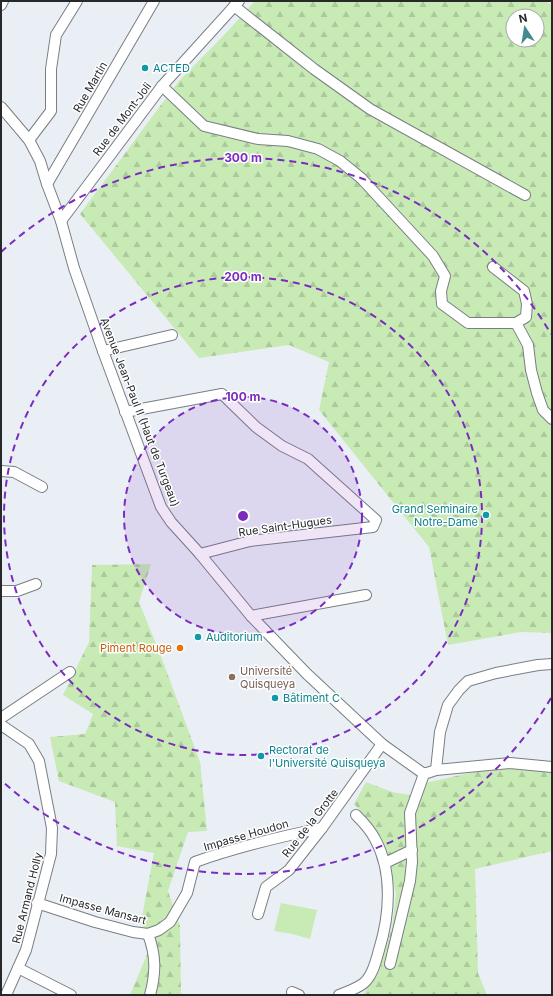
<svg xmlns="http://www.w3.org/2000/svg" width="553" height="996" viewBox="0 0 553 996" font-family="Inter,sans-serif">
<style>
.forest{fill:url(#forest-firs);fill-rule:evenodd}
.garden{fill:#c8eab5}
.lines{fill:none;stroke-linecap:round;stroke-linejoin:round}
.minor-casing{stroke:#797e84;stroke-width:12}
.minor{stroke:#fff;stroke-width:10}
.ring{fill:none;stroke:#7b2cbf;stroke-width:2;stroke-dasharray:7 5}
.culture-dot{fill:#0f9aa8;stroke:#fff;stroke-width:1.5}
.food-dot{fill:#e8710a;stroke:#fff;stroke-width:1.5}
.education-dot{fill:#8d6e63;stroke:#fff;stroke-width:1.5}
.labels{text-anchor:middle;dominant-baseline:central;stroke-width:3;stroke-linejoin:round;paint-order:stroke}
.culture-label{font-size:11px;fill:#0d838f;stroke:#fff;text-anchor:start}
.street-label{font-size:11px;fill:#26282a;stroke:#fff}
.food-label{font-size:11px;fill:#c56008;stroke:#fff;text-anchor:end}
.education-label{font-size:11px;fill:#785e54;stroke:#fff;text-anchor:start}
.centre{fill:#7b2cbf;stroke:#fff;stroke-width:2}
.ring-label{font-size:12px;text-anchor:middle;font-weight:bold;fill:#7b2cbf;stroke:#fff;stroke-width:3;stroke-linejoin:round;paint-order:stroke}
</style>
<defs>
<pattern id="forest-firs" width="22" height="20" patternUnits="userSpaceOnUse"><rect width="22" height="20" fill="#c8eab5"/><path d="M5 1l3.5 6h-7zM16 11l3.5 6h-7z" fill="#acc99c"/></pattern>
</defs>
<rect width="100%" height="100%" fill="#eaeff6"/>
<g class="forest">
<path d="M 255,1 L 544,1 L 552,4 L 552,633 L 521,632 L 448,645 L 429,547 L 319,410 L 329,362 L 289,345 L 199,358 L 80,214 L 178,82 L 225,34 ZM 513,16 L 537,16 L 537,40 L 513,40 Z"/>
<path d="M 151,564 L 139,602 L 162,659 L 200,762 L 207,831 L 188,832 L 168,891 L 180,926 L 181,995 L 130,995 L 151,945 L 141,922 L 154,853 L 117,846 L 115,802 L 59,781 L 50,737 L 85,734 L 93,714 L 63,695 L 89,642 L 92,565 Z"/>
<path d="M 496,767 L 552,768 L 552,851 L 475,869 L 478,973 L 487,995 L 363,995 L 380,969 L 383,955 L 392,928 L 396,893 L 379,837 L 366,817 L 354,804 L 366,782 L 392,792 L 411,795 L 420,798 L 425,783 Z"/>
</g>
<path class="garden" d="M 281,903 L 317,910 L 310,939 L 292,934 L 274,931 Z"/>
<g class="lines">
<g class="minor-casing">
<g id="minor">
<path d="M 1,5 L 3,1"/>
<path d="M 234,6 L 314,69 L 370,109 L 525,195"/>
<path d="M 162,86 L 204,126 L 258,139 L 288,141 L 318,149 L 340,161 L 361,178 L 433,256 L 445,276 L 441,291 L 442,304 L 468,323 L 516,323 L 526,317 L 527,304 L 524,291 L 493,267"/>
<path d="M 1,107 L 29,140 L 40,161 L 47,184 L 61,221 L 74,268 L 103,351 L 161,507 L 171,522 L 200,554 L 251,616 L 307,674 L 382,744 L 424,774 L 436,770 L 510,763 L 552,767"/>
<path d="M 29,140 L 51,111 L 51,69 L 56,35 L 77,1"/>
<path d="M 47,184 L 154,1"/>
<path d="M 61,221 L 162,86 L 239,1"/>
<path d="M 516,323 L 528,345 L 531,370 L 537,393 L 543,410 L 552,419"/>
<path d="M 103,351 L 172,335"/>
<path d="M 125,412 L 222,394 L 256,427 L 282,446 L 308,459 L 376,520 L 373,527 L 250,541 L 200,554"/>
<path d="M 1,471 L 14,472 L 42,487"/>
<path d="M 1,591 L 17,591 L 36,584"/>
<path d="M 251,616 L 366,595"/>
<path d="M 1,718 L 70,672"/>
<path d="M 1,725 L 29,744 L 39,761 L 52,828 L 51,854 L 26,950 L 6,995"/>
<path d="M 436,770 L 440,732 L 448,705 L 459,690 L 468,681 L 496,673 L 538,665 L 552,664"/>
<path d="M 385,863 L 412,850"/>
<path d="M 37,903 L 95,922 L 133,932 L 148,934 L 159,930 L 170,922 L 187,893 L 195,862 C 236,847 279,837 322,828"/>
<path d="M 258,914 L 266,887 L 289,870 L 322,828 L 382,744"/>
<path d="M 148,934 C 156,955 156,973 150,995"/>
<path d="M 390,964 L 410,881 L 412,862 L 410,813 L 424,774"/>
<path d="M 18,968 L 71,995"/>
<path d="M 292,992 L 299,995"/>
<path d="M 339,995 C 348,991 360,988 366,981 C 374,972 376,960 379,950 C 390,914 393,872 375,839 C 370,829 363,822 356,815"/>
</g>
</g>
<use href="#minor" class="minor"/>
</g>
<circle cx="243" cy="516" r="119" fill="#7b2cbf" fill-opacity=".12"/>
<g class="ring">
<circle cx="243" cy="516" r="119"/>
<circle cx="243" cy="516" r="239"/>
<path d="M551 698A358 358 0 0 1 1 780M1 252A358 358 0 0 1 551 334"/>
</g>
<g class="culture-dot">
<circle cx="145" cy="68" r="4"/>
<circle cx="486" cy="515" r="4"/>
<circle cx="198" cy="637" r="4"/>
<circle cx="275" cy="698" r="4"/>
<circle cx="261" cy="756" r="4"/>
</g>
<circle class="food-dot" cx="180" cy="648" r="4"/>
<circle class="education-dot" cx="232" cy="677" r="4"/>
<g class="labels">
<g class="culture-label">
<text x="153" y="68">ACTED</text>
<text x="478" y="509" text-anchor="end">Grand Seminaire<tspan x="478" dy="13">Notre-Dame</tspan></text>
<text x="206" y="637">Auditorium</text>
<text x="283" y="698">Bâtiment C</text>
<text x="269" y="750">Rectorat de<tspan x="269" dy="13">l'Université Quisqueya</tspan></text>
</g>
<g class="street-label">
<text transform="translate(90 87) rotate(-60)">Rue Martin</text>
<text transform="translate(122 119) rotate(-53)">Rue de Mont-Joli</text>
<text transform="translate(140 412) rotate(69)">Avenue Jean-Paul II (Haut de Turgeau)</text>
<text transform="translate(285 526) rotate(-8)">Rue Saint-Hugues</text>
<text transform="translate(310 823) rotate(-52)">Rue de la Grotte</text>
<text transform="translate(246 835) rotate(-16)">Impasse Houdon</text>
<text transform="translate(27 898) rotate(-76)">Rue Armand Holly</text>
<text transform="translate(103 909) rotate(15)">Impasse Mansart</text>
</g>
<g class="food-label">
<text x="172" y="648">Piment Rouge</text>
</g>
<g class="education-label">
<text x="240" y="671">Université<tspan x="240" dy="13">Quisqueya</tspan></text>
</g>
</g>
<circle cx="243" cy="516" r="6" class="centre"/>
<g class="ring-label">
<text x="243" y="162">300 m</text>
<text x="243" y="281">200 m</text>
<text x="243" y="401">100 m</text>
</g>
<rect width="553" height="996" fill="none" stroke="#26282a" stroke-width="4"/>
<g transform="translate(525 28) rotate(348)"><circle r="19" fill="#ffffff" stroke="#a8a9aa"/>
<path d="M0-3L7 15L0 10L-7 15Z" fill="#438a90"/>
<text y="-6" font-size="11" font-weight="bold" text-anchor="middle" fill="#26282a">N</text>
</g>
</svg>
